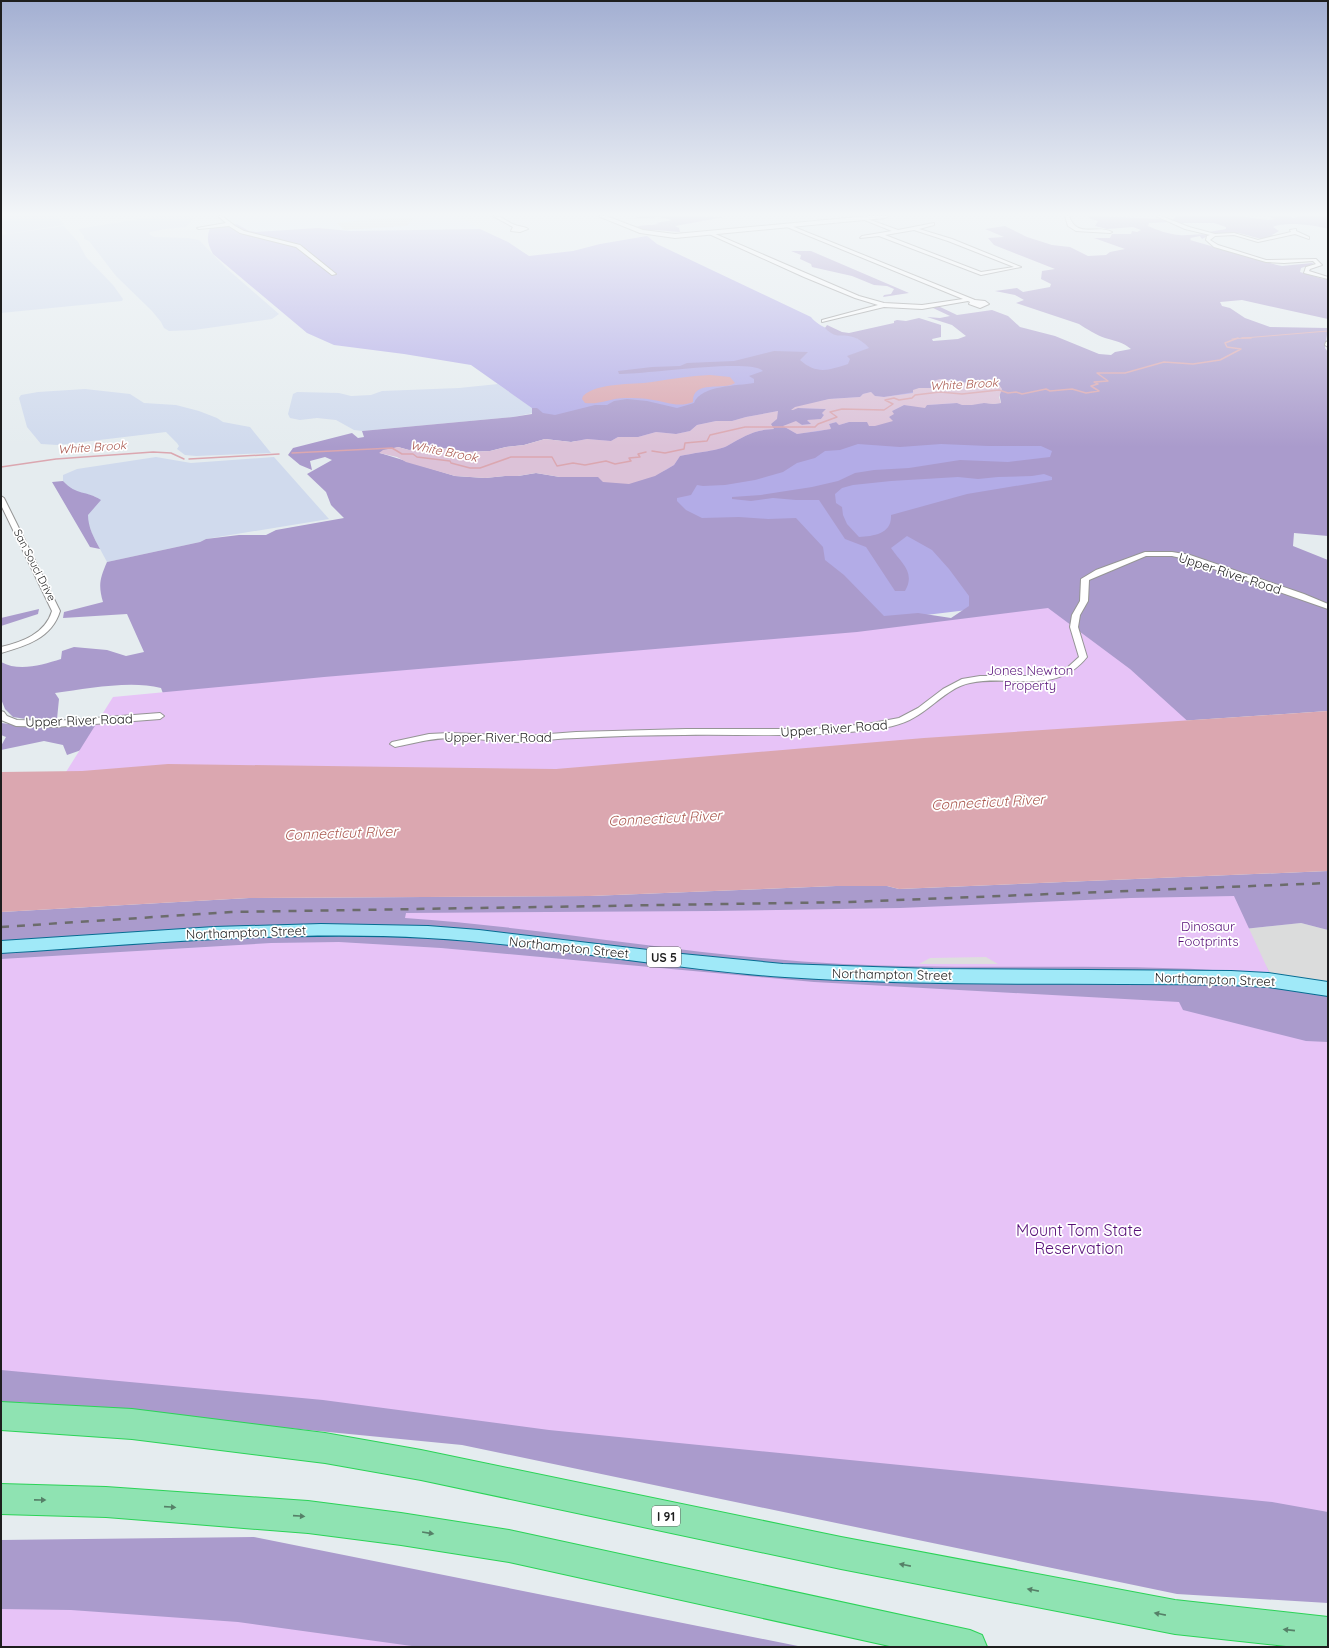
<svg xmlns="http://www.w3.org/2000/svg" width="1329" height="1648" viewBox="0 0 1329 1648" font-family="Quicksand,sans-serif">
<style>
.residential{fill:#dbdcdc}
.education{fill:#dfebfe}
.farmland{fill:#d0daed}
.grass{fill:#b3ace7}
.forest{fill:#aa9bcc;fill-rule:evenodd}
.wetland{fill:#dcc2d8}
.park{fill:#e7c3f7}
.parking{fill:#dedede}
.water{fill:#dba7b0}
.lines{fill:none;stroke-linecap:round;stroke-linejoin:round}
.stream-far1{stroke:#dba7b0;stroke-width:1}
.stream{stroke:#dba7b0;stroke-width:1.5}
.minor-casing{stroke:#959595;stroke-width:2}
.tertiary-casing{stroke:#959595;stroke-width:2}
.primary-casing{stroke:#066c92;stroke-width:2}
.motorway-casing{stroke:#2bd357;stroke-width:2}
.minor{fill:#fff;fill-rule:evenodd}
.tertiary{fill:#fff;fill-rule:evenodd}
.primary{fill:#a0e9f8;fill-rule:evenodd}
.motorway{fill:#8fe3b2;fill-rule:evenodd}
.rail{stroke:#6c6c6c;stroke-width:2.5;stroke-dasharray:8 8;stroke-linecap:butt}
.oneway{fill:#568068}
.labels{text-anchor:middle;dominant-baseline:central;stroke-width:3.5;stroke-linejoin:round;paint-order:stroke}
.far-street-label{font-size:11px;fill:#1e1e1e;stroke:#fff}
.far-water-label{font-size:12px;font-style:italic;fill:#aa584e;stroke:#fff}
.shield{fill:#fff;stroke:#626262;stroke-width:1}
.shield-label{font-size:12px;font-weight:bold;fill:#1e1e1e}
.street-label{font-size:13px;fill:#1e1e1e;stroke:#fff}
.park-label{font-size:13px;fill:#571078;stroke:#fff}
.water-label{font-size:14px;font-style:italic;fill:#aa584e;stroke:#fff}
.near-park-label{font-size:16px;fill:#571078;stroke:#fff}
</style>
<rect width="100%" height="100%" fill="#e5ecef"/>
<path class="residential" d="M 1301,923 L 1328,930 L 1328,989 L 1271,975 L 1244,929 Z"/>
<path class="education" d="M 227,216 L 457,216 L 480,229 L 350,231 L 318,228 L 256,232 L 239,227 Z"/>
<g class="farmland">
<path d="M 7,216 L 56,216 L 64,225 L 7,234 L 1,226 L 1,218 Z"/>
<path d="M 158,216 L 188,216 L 193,219 L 186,227 L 165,229 L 150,232 L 149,234 L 154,237 L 188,238 L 199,240 L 225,267 L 279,314 L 272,319 L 194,330 L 169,331 L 164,328 L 161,322 L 152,311 L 116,276 L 89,241 L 84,239 L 84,236 L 78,229 Z"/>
<path d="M 64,226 L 78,242 L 86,257 L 113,285 L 123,299 L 122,301 L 1,313 L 1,235 Z"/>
<path d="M 498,384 L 532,408 L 533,413 L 513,417 L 362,431 L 354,430 L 336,420 L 317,418 L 300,420 L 290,418 L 288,414 L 293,394 L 297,392 L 339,393 L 351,396 L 371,395 L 382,391 L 459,388 Z"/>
<path d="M 85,389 L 130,394 L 144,403 L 176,405 L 199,411 L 217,418 L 223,422 L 250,427 L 271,453 L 196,456 L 185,455 L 177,449 L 179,446 L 177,443 L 166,432 L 58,445 L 41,444 L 27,427 L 19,398 L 21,395 L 38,392 Z"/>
<path d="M 156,457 L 191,463 L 274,457 L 329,519 L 206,539 L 200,542 L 107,562 L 92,534 L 88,522 L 88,514 L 100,500 L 94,496 L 76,492 L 70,488 L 63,481 L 63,475 L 77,469 Z"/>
</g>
<path class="grass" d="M 237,224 L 249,231 L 256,232 L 318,228 L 350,231 L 480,229 L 508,242 L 529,256 L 573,251 L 600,244 L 647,236 L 657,244 L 811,317 C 820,329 839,332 853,336 L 1086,458 L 1009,605 L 876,621 L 683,520 L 546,418 L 471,365 L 404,354 L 334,345 L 307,333 L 213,254 C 208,245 206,238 210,228 Z"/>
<g class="forest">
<path d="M 644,216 L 724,217 L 675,226 L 679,228 L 680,232 L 655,230 L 645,231 L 634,228 C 642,224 650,226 659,224 L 656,223 L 672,220 L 659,217 L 630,219 Z"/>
<path d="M 1091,216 L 1163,219 L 1171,222 L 1149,223 L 1148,226 C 1157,230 1168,234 1179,235 C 1189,236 1198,233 1209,235 L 1202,239 L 1200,236 L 1190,238 L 1191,239 L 1190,240 L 1277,265 L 1282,266 L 1312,263 L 1314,264 L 1301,268 L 1300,272 L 1323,279 L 1328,279 L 1328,319 L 1242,300 L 1220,302 L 1222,306 L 1230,308 L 1245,318 L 1270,327 L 1328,328 L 1325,348 L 1328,352 L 1328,536 L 1294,533 L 1293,546 L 1328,560 L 1328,711 L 941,737 L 170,713 L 161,688 C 129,680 87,689 55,693 L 59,699 L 57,719 L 39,721 L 13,717 L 5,709 L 1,699 L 1,662 C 19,672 42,665 61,659 L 62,651 L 74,647 L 107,650 L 126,656 L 144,652 L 127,614 L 63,618 L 64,612 L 103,602 C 98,585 100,578 107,562 L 200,542 L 206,539 L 239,535 L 266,535 L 276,530 L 344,518 L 331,505 L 326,492 L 307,474 L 332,460 L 325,457 L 310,461 L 312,470 L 300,465 L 288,455 L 293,448 L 352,433 L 358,438 L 364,437 L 362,431 L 513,417 L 532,414 L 532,408 L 537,408 L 543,413 L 555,415 L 595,405 L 607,405 L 614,401 L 627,399 L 647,401 L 677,408 L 694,403 C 701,385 737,386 754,383 L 754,379 L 749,376 L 763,371 C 750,358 643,375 619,374 L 618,371 L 652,367 L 680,366 L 687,363 L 734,361 L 774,351 L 808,352 L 800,360 C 817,375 829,370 848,364 L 850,359 L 847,356 L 869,348 C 865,343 859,339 853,337 C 840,333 837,340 825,328 L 827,325 L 842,332 L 849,333 L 894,323 L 894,321 L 897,320 L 906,321 L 919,318 L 941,325 L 941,337 L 932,339 L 933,341 L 958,339 L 966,336 L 952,325 L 927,317 L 940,318 L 950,316 L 933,308 L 938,306 L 957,315 L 992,310 L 1008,316 L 1020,327 L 1055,336 L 1099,354 L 1111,355 L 1115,352 L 1131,349 C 1123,342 1115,341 1105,338 C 1096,335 1087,329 1079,324 L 1016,303 L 1024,300 L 1015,295 L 995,291 L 1017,288 L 1023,292 L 1050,287 L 1051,284 L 1041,279 L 1042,271 L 1055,269 L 994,245 L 988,238 L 1004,237 L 985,229 L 1005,226 L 1027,237 L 1052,245 L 1070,247 L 1088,256 L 1106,255 L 1110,252 L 1125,249 L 1094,238 L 1110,238 L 1112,234 L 1131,234 L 1132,231 L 1137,232 L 1141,230 L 1133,227 L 1107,229 L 1095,226 L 1098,221 L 1088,218 ZM 974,381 L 997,382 L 1001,403 C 994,404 990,403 984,403 C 974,403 967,407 957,403 L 914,406 L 904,405 L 892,411 L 889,417 L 892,421 L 849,422 L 839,425 L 837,422 L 829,424 L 831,428 C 821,432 808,432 797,434 L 783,426 L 812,424 L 807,421 L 821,419 L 824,415 L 822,414 L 826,409 L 798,408 L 829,399 L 860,397 L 863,394 L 871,392 L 874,396 L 884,397 L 914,392 L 919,388 L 933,388 L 937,385 L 930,382 L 968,383 ZM 778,411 L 770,424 L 774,429 C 753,430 745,436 727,446 C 717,451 692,453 680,456 L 674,465 L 666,470 L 641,480 L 598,477 L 560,477 L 536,473 L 518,476 L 505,476 L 485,478 L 455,476 L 380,453 L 398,447 L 409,450 L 436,447 L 466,452 L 490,451 L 506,447 L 524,445 L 545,439 L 571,442 L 587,439 L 611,441 L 618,437 L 638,437 L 656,432 L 676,434 L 690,431 L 697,425 L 716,421 L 732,421 L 746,417 ZM 858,444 L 900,447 L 941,444 L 988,446 L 1041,446 L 1052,451 L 1050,457 L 1008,462 L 960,460 L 909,468 L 874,470 L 855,473 L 838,481 L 812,487 L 761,495 L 732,497 L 732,499 L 751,501 L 773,498 L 796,500 L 819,500 L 845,539 L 866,547 L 895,591 L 905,591 C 916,572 901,563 891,548 L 907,536 L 932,550 L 949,569 L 969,596 L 969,606 L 951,618 L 918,613 L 884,616 L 844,575 L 825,560 L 823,547 L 796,518 L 768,519 L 739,517 L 702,518 L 686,510 L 677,501 L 677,498 L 691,495 L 697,485 L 703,486 L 725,485 L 755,480 L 783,472 L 797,463 L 815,458 L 825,451 L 840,450 ZM 1044,474 L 1052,477 L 1052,480 L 967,494 L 891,515 C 892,534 874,536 859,537 L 847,524 L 843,515 L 842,507 L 836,503 L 835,494 L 842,488 L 853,485 L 891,481 L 958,477 L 978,479 L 998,477 L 1032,476 Z"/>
<path d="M 1183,216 L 1239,216 L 1268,220 L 1275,219 L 1267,216 L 1285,216 L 1295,218 L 1299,216 L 1328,216 L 1328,229 C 1316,225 1284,221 1273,227 L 1279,231 L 1272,235 L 1274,236 L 1261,239 L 1239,233 L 1215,234 L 1209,232 L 1226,229 L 1226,227 L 1214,223 L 1178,223 L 1172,220 L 1176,217 Z"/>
<path d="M 791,251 L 811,251 L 909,293 L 883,297 L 884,295 L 891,294 L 894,289 L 887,286 L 874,285 L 852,276 L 812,267 L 811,264 L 800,259 L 801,255 Z"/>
<path d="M 63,481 C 77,496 86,490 101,500 L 88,515 C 88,527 94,538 100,549 L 90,547 L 52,482 Z"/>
<path d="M 39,609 L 38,614 L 1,626 L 1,618 Z"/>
<path d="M 136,720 L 104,742 L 67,755 L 63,745 L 44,741 L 1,750 L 1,746 L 6,737 L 1,735 L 1,723 L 46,728 Z"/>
<path d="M 1328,871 L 1328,930 L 1301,923 L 1244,929 L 1271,975 L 1328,989 L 1328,1603 L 1177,1594 L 462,1445 L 19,1402 L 1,1402 L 1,912 L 249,898 L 590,896 L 836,886 L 887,886 L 899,889 Z"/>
<path d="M 254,1537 L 803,1647 L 1,1647 L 1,1540 Z"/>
</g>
<g class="wetland">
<path d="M 940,379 L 968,383 L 974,381 L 997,382 L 1002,389 L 999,397 L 1001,403 L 993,404 L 984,403 L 972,405 L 962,405 L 957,403 L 927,405 L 925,408 L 904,405 L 892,411 L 894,414 L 889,417 L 893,421 L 875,426 L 869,426 L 867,422 L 849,422 L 839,425 L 836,422 L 829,424 L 831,429 L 797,434 L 783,426 L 796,421 L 802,425 L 811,424 L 807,420 L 821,419 L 824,415 L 822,413 L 826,409 L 798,408 L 793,410 L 791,410 L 795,407 L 829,399 L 860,397 L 863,394 L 871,392 L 875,396 L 884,397 L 913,393 L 913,390 L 919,388 L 933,388 L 936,385 L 930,382 Z"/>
<path d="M 778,411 L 777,419 L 771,424 L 774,429 C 753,430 745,436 727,446 C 717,451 692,453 680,456 L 674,465 L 655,476 L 629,484 L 603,482 L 598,477 L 560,477 L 536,473 L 518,476 L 505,476 L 485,478 L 455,476 L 406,462 L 397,457 L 379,453 L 383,450 L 398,447 L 409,450 L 436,447 L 466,452 L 490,451 L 506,447 L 524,445 L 545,439 L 571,442 L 587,439 L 611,441 L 618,437 L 638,437 L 656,432 L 676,434 L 690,431 L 697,425 L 716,421 L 732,421 L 746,417 Z"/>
</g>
<g class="park">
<path d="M 1048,608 L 1130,669 L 1214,745 L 491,787 L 61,780 L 113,697 L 324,677 L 857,632 Z"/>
<path d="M 1234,896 L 1270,974 C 1128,961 985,971 843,964 C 697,957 552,928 405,918 L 406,913 L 714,911 L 900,908 L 1131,898 Z"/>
<path d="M 339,942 L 441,948 L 814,982 L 1179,1002 L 1183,1010 L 1306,1041 L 1328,1042 L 1328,1512 L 1272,1502 L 549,1430 L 323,1400 L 1,1370 L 1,959 L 271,943 Z"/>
<path d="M 1,1609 L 71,1610 L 238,1622 L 419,1647 L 1,1647 Z"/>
</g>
<g class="parking">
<path d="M 413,218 L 407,226 L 344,230 L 337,223 L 372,219 Z"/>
<path d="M 986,957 L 998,964 L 919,964 L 930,958 Z"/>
</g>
<g class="water">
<path d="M 710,375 L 730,377 L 735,383 C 724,391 692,379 693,402 C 678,408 667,402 653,400 C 644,398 634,398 625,398 C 611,398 599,405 585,403 L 582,399 L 583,396 C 598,382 632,385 652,382 C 671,379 690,376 710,375 Z"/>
<path d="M 1328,711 L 1328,871 L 899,889 L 887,886 L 836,886 L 590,896 L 249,898 L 1,912 L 1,772 L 82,771 L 168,764 L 556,769 L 924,738 Z"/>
</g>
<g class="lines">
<path class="stream-far1" d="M 1232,339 L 1328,331"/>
<g class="stream">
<path d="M 1242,338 L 1251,338"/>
<path d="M 652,451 L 665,453 L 684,449 L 685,443 L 707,441 L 710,435 L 745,427 L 815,427 L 818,424 L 837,417 L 830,412 L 842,409 L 884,410 L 893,404 L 885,400 L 894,398 L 899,400 L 912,398 L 915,395 L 940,392 L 962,394 L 999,390 L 1008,393 L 1016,392 L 1022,394 L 1046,389 L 1050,391 L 1072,389 L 1086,393 L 1099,391 L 1091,386 L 1098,384 L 1094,382 L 1108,381 L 1097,373 L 1125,373 L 1164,362 L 1193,364 L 1220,360 L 1241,349 L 1227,347 L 1225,343 L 1238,338"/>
<path d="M 292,453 L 392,448 L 402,454 L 413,454 L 417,457 L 450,461 L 451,463 L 470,468 L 480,468 L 511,457 L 552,457 L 557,466 L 573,463 L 585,465 L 606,461 L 615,464 L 631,461 L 629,458 L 640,457 L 638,454 L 646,452"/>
<path d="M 189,459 L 279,454"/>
<path d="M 1,467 L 56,459 L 153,452 L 171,453 L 184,459"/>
</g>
<g class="minor-casing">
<g id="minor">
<path d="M 218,216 L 222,216 L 235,226 L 244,231 L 300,245 L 336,274 L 332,275 L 296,247 L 240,233 L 229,226 L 199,229 L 197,228 L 226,223 Z"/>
<path d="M 493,216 C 502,216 507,222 515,225 C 520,227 524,226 528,229 L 520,232 L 511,231 L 513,227 Z"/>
<path d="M 1065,216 L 1069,216 C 1077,239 1096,224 1112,232 L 1110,233 L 1076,231 L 1068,226 Z"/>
<path d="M 1156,216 L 1161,216 L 1189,227 L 1215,234 L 1234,233 L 1258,240 L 1291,232 L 1290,230 L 1296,229 L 1296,231 L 1309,237 L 1309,239 L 1295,234 L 1258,242 L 1234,235 L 1215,236 L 1210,240 L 1218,245 L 1266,260 L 1316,259 L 1322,265 L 1310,269 L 1309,271 L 1328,277 L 1328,279 L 1304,273 L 1306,267 L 1316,264 L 1313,261 L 1284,263 L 1266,262 L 1214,247 L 1206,240 L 1207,236 L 1210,235 L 1185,229 Z"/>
<path d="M 862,217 L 898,230 L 934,223 L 934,225 L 919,229 L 952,239 L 1021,267 L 981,275 L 879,236 L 860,238 L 862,236 L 892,231 L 862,219 ZM 914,230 L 948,241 L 1014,267 L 981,272 L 885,235 Z"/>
<path d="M 789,225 L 975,300 L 985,301 L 989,304 L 980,308 L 969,304 L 970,302 L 968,301 L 922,309 L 884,307 L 822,322 L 822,320 L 878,305 L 855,298 L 804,277 L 709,234 L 713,233 L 859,296 L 884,303 L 922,305 L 963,299 L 787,227 Z"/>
<path d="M 1328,341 L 1328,347 L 1325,345 L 1326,342 Z"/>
<path d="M 1,496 L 4,498 L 60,611 C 52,638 26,646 1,653 L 1,647 C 22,642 45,634 52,611 L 1,505 Z"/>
<path d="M 1145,552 L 1172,552 L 1190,555 L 1304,594 L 1328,604 L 1328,609 L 1185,559 L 1172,556 L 1146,556 L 1089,580 L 1088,601 L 1080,615 L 1078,627 L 1087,657 C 1056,696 1011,674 970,683 C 949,687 933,707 915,717 C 901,726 883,728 867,730 C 807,738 745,734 684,735 C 649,735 613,736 577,738 C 559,738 541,741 523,742 C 499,742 476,738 452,738 C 432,738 414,743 395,747 L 390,744 L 392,742 L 429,734 L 450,733 L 523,736 L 576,732 L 686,729 L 815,729 L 867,724 L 899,718 L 918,708 L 943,689 L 962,679 L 980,676 L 1043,676 L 1055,673 L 1068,667 L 1079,657 L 1070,627 L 1072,615 L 1080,601 L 1081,579 L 1096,570 Z"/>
<path d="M 1,711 L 4,712 L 7,716 L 17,720 L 55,721 L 160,713 L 164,716 L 160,719 L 55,727 L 16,726 L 1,720 Z"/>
</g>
</g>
<g class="tertiary-casing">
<path id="tertiary" d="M 598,216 L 606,216 L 643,230 L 675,234 L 868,216 L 888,216 L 885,218 L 675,238 L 640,233 Z"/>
</g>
<g class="primary-casing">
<path id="primary" d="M 321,924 L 428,926 L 479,930 L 682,954 L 783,964 L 933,969 L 1231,971 L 1268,973 L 1328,982 L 1328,996 L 1268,987 L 1231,985 C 1082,982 933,987 785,977 C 666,969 548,945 428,938 C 286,930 143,944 1,953 L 1,941 L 214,927 Z"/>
</g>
<g class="motorway-casing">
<g id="motorway">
<path d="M 1,1402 L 132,1409 L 325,1433 L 421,1450 L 841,1537 L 1175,1600 L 1328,1617 L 1328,1647 L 1295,1647 L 1175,1634 L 841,1569 L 421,1480 L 325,1463 L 132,1439 L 1,1430 Z"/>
<path d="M 1,1484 L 106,1487 L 308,1501 L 401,1513 L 509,1530 L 970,1630 L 982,1635 L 987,1647 L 894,1647 L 509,1562 L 401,1545 L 308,1533 L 106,1517 L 1,1514 Z"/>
</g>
</g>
<use href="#minor" class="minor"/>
<use href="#tertiary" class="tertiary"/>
<use href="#primary" class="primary"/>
<use href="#motorway" class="motorway"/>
<path class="rail" d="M 1,927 L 231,912 L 849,902 L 1328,883"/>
</g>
<defs><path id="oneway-solid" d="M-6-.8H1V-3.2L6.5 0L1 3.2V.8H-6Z"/></defs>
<g class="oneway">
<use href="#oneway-solid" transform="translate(40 1500) rotate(1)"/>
<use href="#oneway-solid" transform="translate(170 1507) rotate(4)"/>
<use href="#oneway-solid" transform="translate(299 1516) rotate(4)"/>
<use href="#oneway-solid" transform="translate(428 1533) rotate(9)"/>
<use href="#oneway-solid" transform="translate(905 1565) rotate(-169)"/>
<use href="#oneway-solid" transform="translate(1033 1590) rotate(-169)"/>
<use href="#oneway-solid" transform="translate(1160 1614) rotate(-169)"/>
<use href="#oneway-solid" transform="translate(1289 1630) rotate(-174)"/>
</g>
<linearGradient id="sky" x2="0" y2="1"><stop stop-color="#a3afd2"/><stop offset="0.48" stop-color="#f3f6f8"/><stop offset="1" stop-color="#f3f6f8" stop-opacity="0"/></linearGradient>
<rect width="1329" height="447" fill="url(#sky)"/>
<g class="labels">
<g class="far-street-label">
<text transform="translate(35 565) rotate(63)">San Souci Drive</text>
</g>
<g class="far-water-label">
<text transform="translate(964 384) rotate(-3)">White Brook</text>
<text transform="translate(92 447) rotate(-4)">White Brook</text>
<text transform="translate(444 451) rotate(11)">White Brook</text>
</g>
<g class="shield">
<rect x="647" y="947" width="34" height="20" rx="3"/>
<rect x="652" y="1506" width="28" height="20" rx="3"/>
</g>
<g class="shield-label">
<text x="664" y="957">US 5</text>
<text x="666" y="1516">I 91</text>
</g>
<g class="street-label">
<text transform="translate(1230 573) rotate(18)">Upper River Road</text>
<text transform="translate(79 720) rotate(-2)">Upper River Road</text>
<text transform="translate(834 728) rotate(-4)">Upper River Road</text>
<text x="498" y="737">Upper River Road</text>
<text transform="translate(246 932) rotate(-2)">Northampton Street</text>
<text transform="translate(569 947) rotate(6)">Northampton Street</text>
<text transform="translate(892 974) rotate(1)">Northampton Street</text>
<text transform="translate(1215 979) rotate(2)">Northampton Street</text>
</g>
<g class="park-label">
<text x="1030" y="670">Jones Newton<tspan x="1030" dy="15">Property</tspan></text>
<text x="1208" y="926">Dinosaur<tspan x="1208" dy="15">Footprints</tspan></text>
</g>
<g class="water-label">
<text transform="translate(988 802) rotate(-3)">Connecticut River</text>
<text transform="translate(665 818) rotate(-3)">Connecticut River</text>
<text transform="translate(341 833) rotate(-2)">Connecticut River</text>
</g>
<g class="near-park-label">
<text x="1079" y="1230">Mount Tom State<tspan x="1079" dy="18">Reservation</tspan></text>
</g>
</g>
<rect width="1329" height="1648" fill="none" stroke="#1e1e1e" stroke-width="4"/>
</svg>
